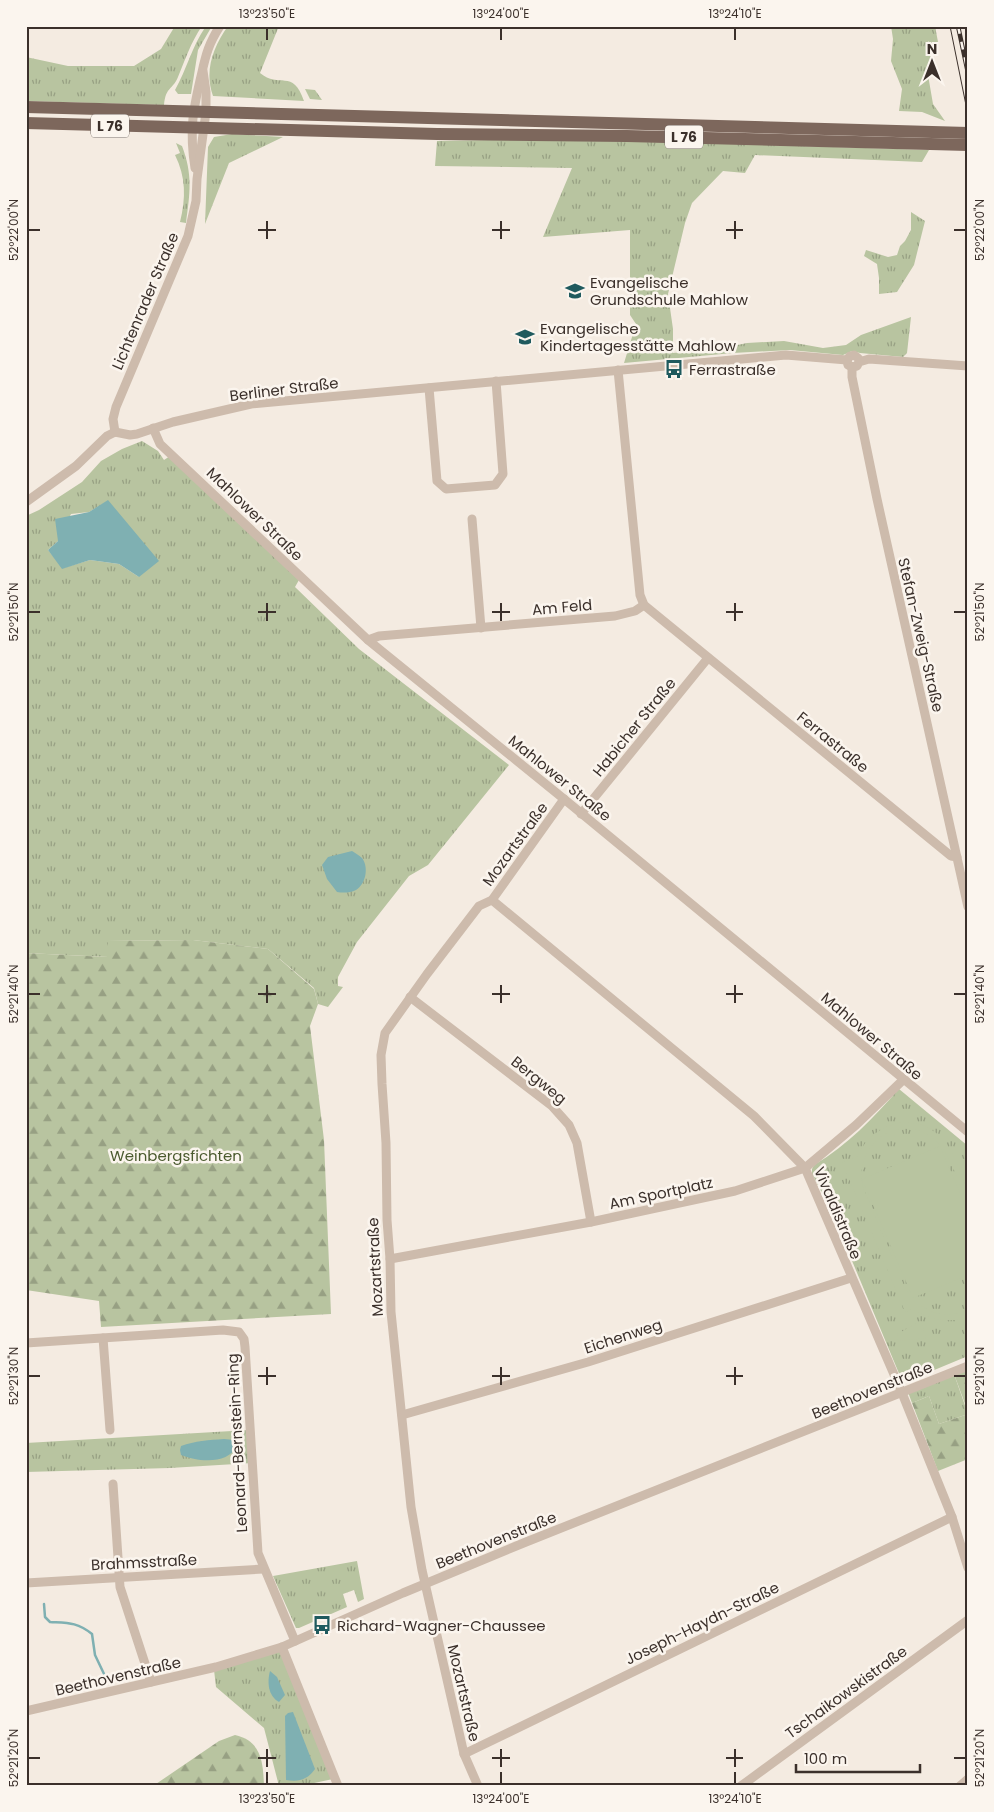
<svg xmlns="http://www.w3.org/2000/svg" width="994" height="1812" viewBox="0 0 994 1812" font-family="Poppins,sans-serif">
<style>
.grass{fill:url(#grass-tufts);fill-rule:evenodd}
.forest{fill:url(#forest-firs)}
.pitch{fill:#b8c4a0}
.water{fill:#7fb0b2}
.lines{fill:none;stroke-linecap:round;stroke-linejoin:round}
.stream{stroke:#7fb0b2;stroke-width:2.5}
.minor{stroke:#cdbbac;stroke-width:9}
.primary{stroke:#7d675c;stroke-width:12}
.tram{stroke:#3b302b;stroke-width:1}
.rail-casing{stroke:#3b302b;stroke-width:4.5}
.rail{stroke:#fbf5ee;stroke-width:2.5;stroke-dasharray:8;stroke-linecap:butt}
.ticks{fill:none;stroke:#3b302b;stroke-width:2}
.labels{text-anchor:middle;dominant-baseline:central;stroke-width:5;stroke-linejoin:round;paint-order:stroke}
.shield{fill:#fbf5ee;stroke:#756b66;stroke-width:1}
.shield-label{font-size:14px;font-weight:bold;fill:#3b302b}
.poi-label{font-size:15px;fill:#3b302b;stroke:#fbf5ee;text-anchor:start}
.street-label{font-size:15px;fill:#3b302b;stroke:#fbf5ee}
.park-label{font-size:15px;fill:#4a5a2e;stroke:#fbf5ee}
.neatline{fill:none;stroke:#3b302b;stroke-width:2}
.ticks-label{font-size:12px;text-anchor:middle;fill:#3b302b}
</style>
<defs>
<pattern id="grass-tufts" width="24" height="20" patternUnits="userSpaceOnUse" patternTransform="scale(1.25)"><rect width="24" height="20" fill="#b8c4a0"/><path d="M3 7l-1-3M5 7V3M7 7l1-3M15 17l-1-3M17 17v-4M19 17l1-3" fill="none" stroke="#97a083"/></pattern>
<pattern id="forest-firs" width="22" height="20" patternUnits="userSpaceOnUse" patternTransform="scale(1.25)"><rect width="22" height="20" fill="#b8c4a0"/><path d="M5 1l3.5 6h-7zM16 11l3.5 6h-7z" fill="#97a083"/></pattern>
</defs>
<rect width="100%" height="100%" fill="#f4ebe1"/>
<g class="grass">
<path d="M 175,26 L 202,26 C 190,44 186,58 178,77 C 172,91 166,86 164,105 L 26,101 L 26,57 L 68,66 L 134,66 L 161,49 Z"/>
<path d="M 206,26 L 212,26 L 198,50 L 191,94 L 178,94 L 175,90 C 187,69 191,48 206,26 Z"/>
<path d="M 228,26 L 279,26 L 260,73 C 279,89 293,68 304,101 L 213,96 C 204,71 213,47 228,26 Z"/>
<path d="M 891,26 L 935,26 L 938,42 L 931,58 L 928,75 L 933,104 L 945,121 L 922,112 L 899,111 L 902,89 L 891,61 L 893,39 Z"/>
<path d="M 305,89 L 315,90 L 322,100 L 310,99 Z"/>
<path d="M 232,134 L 283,137 L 229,163 L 205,224 L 208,147 L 214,137 Z"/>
<path d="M 491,140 L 644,141 L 929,150 L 922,162 L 755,155 L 745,173 L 723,171 L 692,203 L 685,223 L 668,294 L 673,329 L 673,353 L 718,349 L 747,343 L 784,341 L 823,348 L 846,345 L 861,335 L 911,317 L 907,353 L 903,357 L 860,353 L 852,351 L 843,355 L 790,350 L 733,353 L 624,363 L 636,324 L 630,315 L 630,230 L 543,237 L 572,168 L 435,166 L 437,141 Z"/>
<path d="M 176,143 L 182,146 C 193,175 190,193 186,223 L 180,222 C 186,198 186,177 175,155 L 180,153 Z"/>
<path d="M 911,212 L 925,221 L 914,265 L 897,292 L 879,294 L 879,278 L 877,264 L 864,256 L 866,250 L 888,257 L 897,255 L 900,246 L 905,241 L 911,230 Z"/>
<path d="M 142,441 L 158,451 L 164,460 L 170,456 L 299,580 L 295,587 L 359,649 L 509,765 L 428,865 L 409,876 L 357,942 L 338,977 L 338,986 L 343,987 L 328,1007 L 318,1004 L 314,988 L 268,949 L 193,940 L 108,941 L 108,957 L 26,953 L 26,516 L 39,510 L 82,482 L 101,461 L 122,449 ZM 108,501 L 139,577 L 119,564 L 90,560 L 63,568 L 48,550 L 58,541 L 71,514 L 89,512 Z"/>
<path d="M 899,1089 L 968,1146 L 968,1356 L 903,1383 L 830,1208 L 812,1174 L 812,1169 L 814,1165 C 848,1145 873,1118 899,1089 Z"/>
<path d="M 954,1374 L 968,1414 L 939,1424 L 929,1396 L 912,1403 L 908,1392 Z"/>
<path d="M 249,1430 L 252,1463 L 170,1468 L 26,1472 L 26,1443 Z"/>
<path d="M 357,1561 L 364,1599 L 358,1602 L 354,1590 L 343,1594 L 347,1607 L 299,1628 L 296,1628 L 273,1576 Z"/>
<path d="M 282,1651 L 333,1779 L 300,1786 L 279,1786 L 264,1728 L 216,1687 L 214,1670 Z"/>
</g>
<g class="forest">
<path d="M 193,940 L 268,949 L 314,989 L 318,1004 L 310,1026 L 324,1140 L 331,1314 L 101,1327 L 99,1301 L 26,1290 L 26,953 L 107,957 L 108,941 Z"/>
<path d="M 968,1368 L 968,1412 L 954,1374 Z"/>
<path d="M 929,1396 L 939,1424 L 968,1414 L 968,1459 L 938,1471 L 912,1403 Z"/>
<path d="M 235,1735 C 262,1741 263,1763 264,1786 L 153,1786 L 219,1741 Z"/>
</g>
<g class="pitch">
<path d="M 899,1123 C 932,1120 947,1139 959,1168 C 965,1183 968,1188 968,1205 C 960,1187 950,1152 935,1140 C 900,1110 853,1144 863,1187 L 905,1288 C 920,1311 942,1321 968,1310 L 968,1317 L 966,1318 C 945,1323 930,1320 913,1309 L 905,1312 L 842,1162 L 858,1156 C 865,1138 880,1127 899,1123 Z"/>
<path d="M 940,1146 L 968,1212 L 968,1275 L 913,1298 L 862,1179 Z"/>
<path d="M 921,1321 L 926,1338 L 898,1341 L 897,1334 Z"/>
</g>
<g class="water">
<path d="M 108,500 L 159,561 L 139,577 L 119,564 L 90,560 L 62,569 L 48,550 L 58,541 L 55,519 L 89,512 Z"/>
<path d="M 352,851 C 355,853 359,855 362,858 C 369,867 366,884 356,890 C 350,893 343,893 337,892 L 327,879 L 322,865 L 328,857 Z"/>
<path d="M 224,1439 L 234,1440 L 237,1445 C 229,1465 198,1462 181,1455 L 180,1450 L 181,1446 C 195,1441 209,1440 224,1439 Z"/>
<path d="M 270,1671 L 277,1677 L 285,1695 L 279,1702 C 268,1696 267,1682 270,1671 Z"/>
<path d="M 293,1712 L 315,1769 C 307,1780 299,1782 286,1780 L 285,1716 L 288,1713 Z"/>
</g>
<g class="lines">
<path class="stream" d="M 44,1604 L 45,1617 L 50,1622 C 68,1623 77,1622 92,1634 L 95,1655 L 105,1676"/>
<g class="minor">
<path d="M 195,168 C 189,130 193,109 202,72 C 206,54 209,43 220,26"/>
<path d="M 859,362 L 858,358 L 854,355 L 850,356 L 847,360 L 848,365 L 852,367 L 857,366 L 859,362 L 869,359 L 968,366"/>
<path d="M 852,367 L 852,377 L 877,499 L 968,907"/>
<path d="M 618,370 L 640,595 L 644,605 L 951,856 L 957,857"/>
<path d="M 429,388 L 437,481 L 446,489 L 495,485 L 503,474 L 496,381"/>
<path d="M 153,428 L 160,444 L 368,640 L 564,799 L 968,1132"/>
<path d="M 115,432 L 130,435 L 137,434 L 173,422 L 251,404 L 786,355 L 847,360"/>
<path d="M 115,432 L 113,419 L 116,407 L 188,236 L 196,201 L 197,179 L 206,112 L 206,92 L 203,71"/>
<path d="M 26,502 L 76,466 L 107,436 L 115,432"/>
<path d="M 472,519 L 481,628"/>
<path d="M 368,640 L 379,636 L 615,616 L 635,611 L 644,605"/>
<path d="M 581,814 L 708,658"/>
<path d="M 492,900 L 754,1116 L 805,1168 L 902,1393 L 952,1517 L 968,1568"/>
<path d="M 410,997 L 552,1106 L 569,1125 L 577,1143 L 591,1222"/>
<path d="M 390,1259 L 591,1222 L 735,1191 L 805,1168 L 856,1125 L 903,1080"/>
<path d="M 103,1338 L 110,1430"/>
<path d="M 26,1343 L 223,1330 L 239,1332 L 244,1339 L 245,1347 L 258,1553 L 295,1641"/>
<path d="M 402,1415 L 588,1362 L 851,1278"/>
<path d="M 113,1484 L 120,1587 L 151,1682"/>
<path d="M 26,1583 L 263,1569"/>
<path d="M 282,1647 L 338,1786"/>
<path d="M 26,1711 L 216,1667 L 282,1647 L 403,1593 L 526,1542 L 968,1366"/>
<path d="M 464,1754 L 952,1517"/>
<path d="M 478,1786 L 464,1754 L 422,1570 L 411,1507 L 391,1312 L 390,1259 L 387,1220 L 386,1143 L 382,1084 L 381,1055 L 385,1033 L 427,974 L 479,906 L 492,900 L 564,799"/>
<path d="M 741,1786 L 968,1620"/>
<path d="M 960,1786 L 968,1779"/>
</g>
<g class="primary">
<path d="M 26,107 L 968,133"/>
<path d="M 26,123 L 437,134 L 627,136 L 968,145"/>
</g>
<path class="tram" d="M 950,26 L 968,115"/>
<g class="rail-casing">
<path id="rail" d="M 958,26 L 968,73"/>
</g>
<use href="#rail" class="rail"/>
</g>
<path class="ticks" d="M 267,28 L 267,40M 501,28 L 501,40M 735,28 L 735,40M 267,221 L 267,239M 501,221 L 501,239M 735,221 L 735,239M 28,230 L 40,230M 258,230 L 276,230M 492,230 L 510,230M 726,230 L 743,230M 954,230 L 966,230M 267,603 L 267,621M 501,603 L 501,621M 735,603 L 735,621M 28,612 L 40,612M 258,612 L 276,612M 492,612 L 510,612M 726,612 L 743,612M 954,612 L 966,612M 267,985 L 267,1003M 501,985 L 501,1003M 735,985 L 735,1003M 28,994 L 40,994M 258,994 L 276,994M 492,994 L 510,994M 726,994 L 743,994M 954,994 L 966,994M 267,1367 L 267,1385M 501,1367 L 501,1385M 735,1367 L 735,1385M 28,1376 L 40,1376M 258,1376 L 276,1376M 492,1376 L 510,1376M 726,1376 L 743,1376M 954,1376 L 966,1376M 267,1749 L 267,1767M 501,1749 L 501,1767M 735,1749 L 735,1767M 28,1758 L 40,1758M 258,1758 L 276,1758M 492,1758 L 510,1758M 726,1758 L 743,1758M 954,1758 L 966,1758M 267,1772 L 267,1784M 501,1772 L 501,1784M 735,1772 L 735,1784"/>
<defs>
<g id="school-bare" transform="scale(1.5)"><path d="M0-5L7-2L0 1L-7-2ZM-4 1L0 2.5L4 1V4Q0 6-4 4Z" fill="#1f5a5e" stroke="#fbf5ee" stroke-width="2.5" paint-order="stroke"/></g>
<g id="bus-bare" transform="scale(1.5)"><path d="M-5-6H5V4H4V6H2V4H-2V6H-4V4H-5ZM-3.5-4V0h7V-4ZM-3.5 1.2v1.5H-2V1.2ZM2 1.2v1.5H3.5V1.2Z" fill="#1f5a5e" stroke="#fbf5ee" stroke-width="2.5" paint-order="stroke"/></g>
</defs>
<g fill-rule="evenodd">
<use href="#school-bare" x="575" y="291"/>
<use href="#school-bare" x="525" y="337"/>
<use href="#bus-bare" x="674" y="369"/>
<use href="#bus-bare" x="322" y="1625"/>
</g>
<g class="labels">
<g class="shield">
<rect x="91" y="114.5" width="38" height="23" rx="4"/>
<rect x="665" y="125.5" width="38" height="23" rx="4"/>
</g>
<g class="shield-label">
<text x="110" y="126">L 76</text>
<text x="684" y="137">L 76</text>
</g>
<g class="poi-label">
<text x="590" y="282">Evangelische<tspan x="590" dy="17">Grundschule Mahlow</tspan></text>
<text x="540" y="328">Evangelische<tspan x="540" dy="17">Kindertagesstätte Mahlow</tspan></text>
<text x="689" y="369">Ferrastraße</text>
<text x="337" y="1625">Richard-Wagner-Chaussee</text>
</g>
<g class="street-label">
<text transform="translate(145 301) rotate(-67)">Lichtenrader Straße</text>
<text transform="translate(284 389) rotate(-7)">Berliner Straße</text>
<text transform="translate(255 514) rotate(44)">Mahlower Straße</text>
<text transform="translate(562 607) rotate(-5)">Am Feld</text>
<text transform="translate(921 635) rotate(77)">Stefan-Zweig-Straße</text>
<text transform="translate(634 727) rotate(-51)">Habicher Straße</text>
<text transform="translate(833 742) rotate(39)">Ferrastraße</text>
<text transform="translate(560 778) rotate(39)">Mahlower Straße</text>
<text transform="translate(515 844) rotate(-54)">Mozartstraße</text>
<text transform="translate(872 1036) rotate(40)">Mahlower Straße</text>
<text transform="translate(539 1080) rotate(39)">Bergweg</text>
<text transform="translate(661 1193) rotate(-12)">Am Sportplatz</text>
<text transform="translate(838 1213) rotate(67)">Vivaldistraße</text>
<text transform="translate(375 1267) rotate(-93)">Mozartstraße</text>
<text transform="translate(623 1336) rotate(-18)">Eichenweg</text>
<text transform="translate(872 1390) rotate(-22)">Beethovenstraße</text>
<text transform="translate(237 1443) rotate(-93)">Leonard-Bernstein-Ring</text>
<text transform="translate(496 1540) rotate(-22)">Beethovenstraße</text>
<text transform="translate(144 1562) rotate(-3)">Brahmsstraße</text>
<text transform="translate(702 1623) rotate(-26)">Joseph-Haydn-Straße</text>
<text transform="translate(118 1676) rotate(-13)">Beethovenstraße</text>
<text transform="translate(846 1692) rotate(-36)">Tschaikowskistraße</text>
<text transform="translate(464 1693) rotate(77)">Mozartstraße</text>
</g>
<g class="park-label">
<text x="176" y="1155">Weinbergsfichten</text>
</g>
</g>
<rect width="994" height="1812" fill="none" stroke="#fbf5ee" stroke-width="55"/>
<g transform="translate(932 62)" stroke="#fbf5ee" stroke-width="4" paint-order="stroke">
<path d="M0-4L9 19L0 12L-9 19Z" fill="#3b302b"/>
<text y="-8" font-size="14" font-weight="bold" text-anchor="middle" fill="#3b302b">N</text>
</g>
<path d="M796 1764v8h124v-8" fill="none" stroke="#3b302b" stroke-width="2.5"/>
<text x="804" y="1764" font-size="15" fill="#3b302b" stroke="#fbf5ee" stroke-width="4" paint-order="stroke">100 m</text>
<rect x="28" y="28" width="938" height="1756" class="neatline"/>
<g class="ticks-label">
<text x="267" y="18">13°23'50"E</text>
<text x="501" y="18">13°24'00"E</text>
<text x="735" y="18">13°24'10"E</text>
<text transform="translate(14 230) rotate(-90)" y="4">52°22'00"N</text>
<text transform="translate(980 230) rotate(-90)" y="4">52°22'00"N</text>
<text transform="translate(14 612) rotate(-90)" y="4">52°21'50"N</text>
<text transform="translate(980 612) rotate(-90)" y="4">52°21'50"N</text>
<text transform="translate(14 994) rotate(-90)" y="4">52°21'40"N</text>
<text transform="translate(980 994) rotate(-90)" y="4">52°21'40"N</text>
<text transform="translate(14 1376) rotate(-90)" y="4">52°21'30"N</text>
<text transform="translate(980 1376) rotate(-90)" y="4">52°21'30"N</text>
<text transform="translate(14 1758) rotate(-90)" y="4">52°21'20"N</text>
<text transform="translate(980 1758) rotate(-90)" y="4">52°21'20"N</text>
<text x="267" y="1803">13°23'50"E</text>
<text x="501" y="1803">13°24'00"E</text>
<text x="735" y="1803">13°24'10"E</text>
</g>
</svg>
